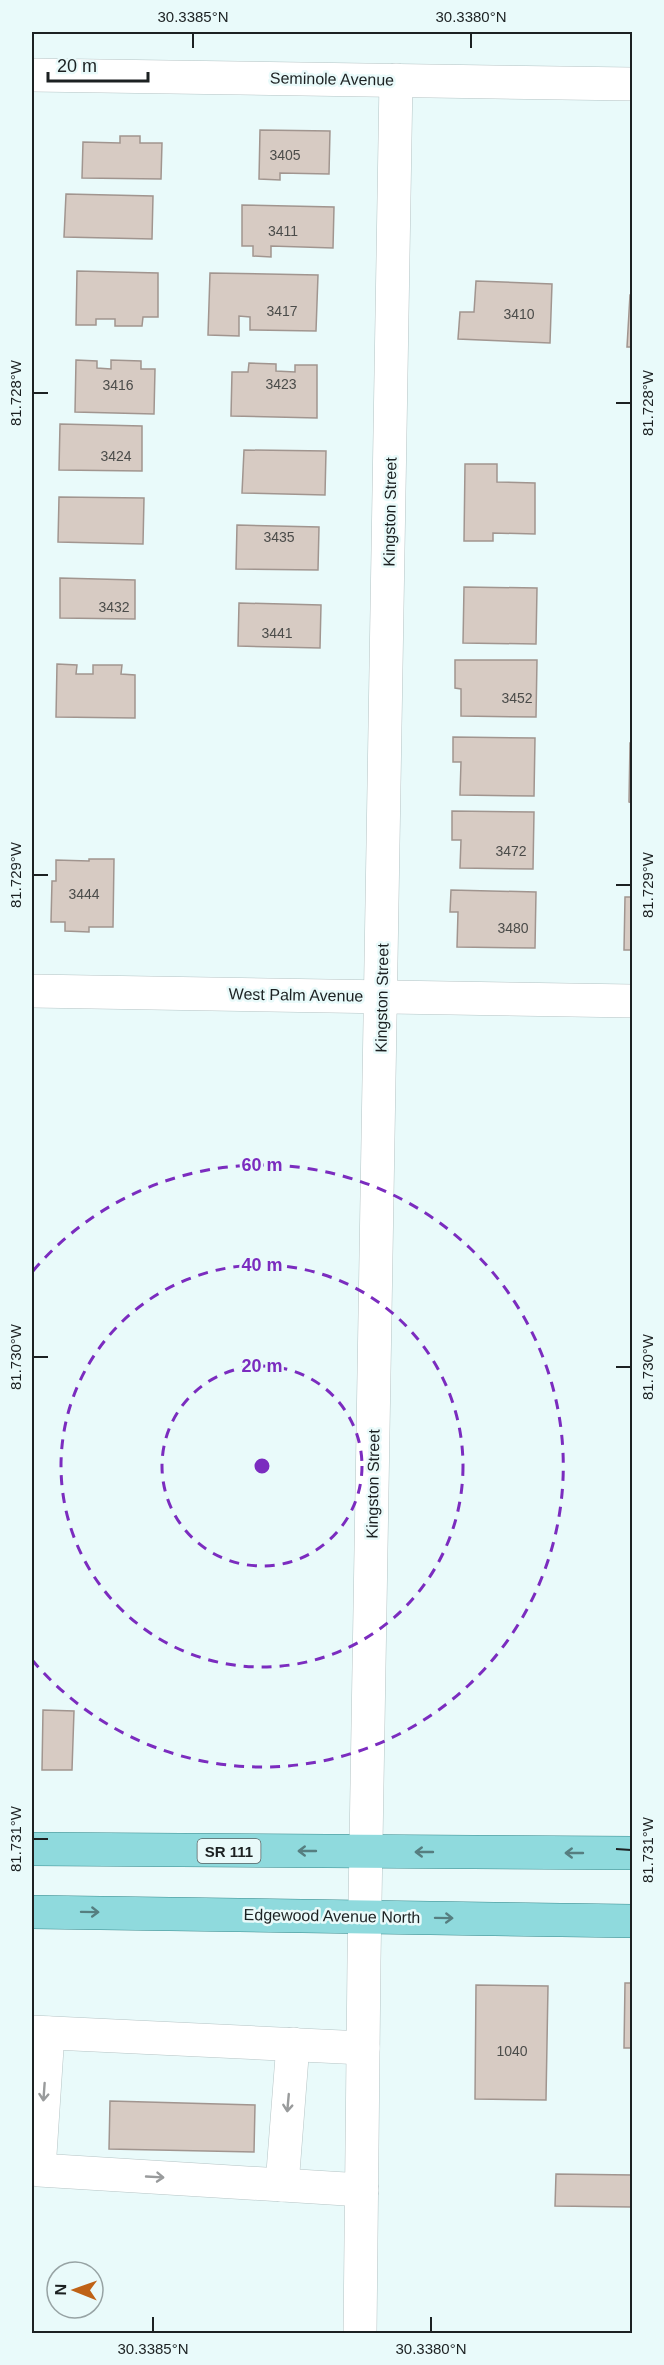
<svg xmlns="http://www.w3.org/2000/svg" width="664" height="2365" viewBox="0 0 664 2365" font-family="Helvetica,sans-serif">
<style>
.building{fill:#d7cbc3;stroke:#a1958f;stroke-width:1.5}
.lines{fill:none;stroke-linecap:round;stroke-linejoin:round}
.minor-casing{stroke:#b5c4c5;stroke-width:34}
.major-casing{stroke:#378a8d;stroke-width:34}
.minor{stroke:#fff;stroke-width:33}
.major{stroke:#8fdadd;stroke-width:33}
.oneway{stroke:#567e80}
.oneway2{stroke:#999b9c}
.ticks{fill:none;stroke:#1c2122;stroke-width:2}
.ring{fill:none;stroke:#7b2cbf;stroke-width:3;stroke-dasharray:10 8}
.labels{text-anchor:middle;dominant-baseline:central;stroke-width:5;stroke-linejoin:round;paint-order:stroke}
.number-label{font-size:14px;fill:#4b4c4a}
.shield{fill:#e9fafa;stroke:#5a6263;stroke-width:1.5}
.shield-label{font-size:15px;font-weight:bold;fill:#1c2122}
.street-label{font-size:16px;fill:#1c2122;stroke:#e9fafa}
.centre{fill:#7b2cbf;stroke:#e9fafa;stroke-width:3}
.ring-label{font-size:18px;text-anchor:middle;font-weight:bold;fill:#7b2cbf;stroke:#e9fafa;stroke-width:5;stroke-linejoin:round;paint-order:stroke}
.neatline{fill:none;stroke:#1c2122;stroke-width:2}
.ticks-label{font-size:15px;text-anchor:middle;fill:#1c2122}
</style>
<rect width="100%" height="100%" fill="#e9fafa"/>
<g class="building">
<path d="M 260,130 L 330,131 L 329,174 L 280,173 L 280,180 L 259,179 Z"/>
<path d="M 120,136 L 140,136 L 140,143 L 162,143 L 161,179 L 82,178 L 83,142 L 120,143 Z"/>
<path d="M 66,194 L 153,196 L 152,239 L 64,237 Z"/>
<path d="M 242,205 L 334,207 L 333,248 L 271,246 L 271,257 L 253,256 L 253,246 L 242,246 Z"/>
<path d="M 77,271 L 158,273 L 158,317 L 143,317 L 142,326 L 115,326 L 115,319 L 96,319 L 96,325 L 76,325 Z"/>
<path d="M 210,273 L 318,275 L 316,331 L 250,330 L 250,317 L 239,316 L 239,336 L 208,335 Z"/>
<path d="M 476,281 L 552,284 L 550,343 L 458,339 L 460,312 L 474,312 Z"/>
<path d="M 630,295 L 632,295 L 632,347 L 627,347 Z"/>
<path d="M 76,360 L 97,361 L 97,368 L 111,369 L 111,360 L 141,361 L 141,369 L 155,369 L 154,414 L 75,412 Z"/>
<path d="M 249,363 L 276,364 L 276,371 L 295,372 L 295,365 L 317,365 L 317,418 L 231,416 L 232,372 L 248,372 Z"/>
<path d="M 60,424 L 142,426 L 142,471 L 59,470 Z"/>
<path d="M 244,450 L 326,451 L 325,495 L 242,493 Z"/>
<path d="M 465,464 L 497,464 L 497,482 L 535,483 L 535,534 L 493,533 L 493,541 L 464,541 Z"/>
<path d="M 59,497 L 144,498 L 143,544 L 58,542 Z"/>
<path d="M 237,525 L 319,527 L 318,570 L 236,569 Z"/>
<path d="M 60,578 L 135,580 L 135,619 L 60,618 Z"/>
<path d="M 464,587 L 537,588 L 536,644 L 463,643 Z"/>
<path d="M 239,603 L 321,605 L 320,648 L 238,646 Z"/>
<path d="M 455,660 L 537,660 L 536,717 L 461,716 L 461,689 L 455,688 Z"/>
<path d="M 57,664 L 77,665 L 76,674 L 93,674 L 93,665 L 122,665 L 121,674 L 135,675 L 135,718 L 56,717 Z"/>
<path d="M 453,737 L 535,738 L 534,796 L 460,795 L 461,762 L 453,762 Z"/>
<path d="M 630,743 L 632,743 L 632,803 L 629,802 Z"/>
<path d="M 452,811 L 534,812 L 533,869 L 460,868 L 461,840 L 452,840 Z"/>
<path d="M 89,859 L 114,859 L 113,927 L 89,927 L 89,932 L 65,931 L 65,922 L 51,922 L 52,881 L 56,881 L 56,860 L 89,861 Z"/>
<path d="M 451,890 L 536,892 L 535,948 L 457,947 L 458,912 L 450,912 Z"/>
<path d="M 625,897 L 632,897 L 632,950 L 624,950 Z"/>
<path d="M 43,1710 L 74,1711 L 72,1770 L 42,1770 Z"/>
<path d="M 625,1983 L 632,1983 L 632,2048 L 624,2048 Z"/>
<path d="M 476,1985 L 548,1986 L 546,2100 L 475,2099 Z"/>
<path d="M 110,2101 L 255,2105 L 254,2152 L 109,2149 Z"/>
<path d="M 556,2174 L 632,2175 L 632,2207 L 555,2206 Z"/>
</g>
<g class="lines">
<g class="minor-casing">
<g id="minor">
<path d="M 32,75 L 632,84"/>
<path d="M 32,991 L 632,1001"/>
<path d="M 32,2032 L 363,2048"/>
<path d="M 48,2033 L 39,2170 L 362,2190"/>
<path d="M 282,2185 L 293,2044"/>
<path d="M 360,2334 L 364,1961 L 396,80"/>
</g>
</g>
<g class="major-casing">
<g id="major">
<path d="M 32,1849 L 632,1853"/>
<path d="M 32,1912 L 632,1921"/>
</g>
</g>
<use href="#minor" class="minor"/>
<use href="#major" class="major"/>
</g>
<defs><path id="oneway-shaft" d="M-6 0H5M1.5-3L5.5 0L1.5 3" fill="none" stroke-width="1.6" stroke-linecap="round" stroke-linejoin="round" transform="scale(1.5)"/></defs>
<g class="oneway">
<use href="#oneway-shaft" transform="translate(307 1851) rotate(-180)"/>
<use href="#oneway-shaft" transform="translate(424 1852) rotate(-180)"/>
<use href="#oneway-shaft" transform="translate(574 1853) rotate(-180)"/>
<use href="#oneway-shaft" transform="translate(90 1912) rotate(1)"/>
<use href="#oneway-shaft" transform="translate(444 1918) rotate(1)"/>
</g>
<g class="oneway2">
<use href="#oneway-shaft" transform="translate(44 2092) rotate(94)"/>
<use href="#oneway-shaft" transform="translate(288 2103) rotate(95)"/>
<use href="#oneway-shaft" transform="translate(155 2177) rotate(3)"/>
</g>
<path class="ticks" d="M 193,48 L 193,33M 471,48 L 471,33M 33,393 L 48,393M 616,403 L 631,403M 33,875 L 48,875M 616,885 L 631,885M 33,1357 L 48,1357M 616,1367 L 631,1367M 33,1839 L 48,1839M 616,1849 L 631,1850M 153,2332 L 153,2317M 431,2332 L 431,2317"/>
<g class="ring">
<circle cx="262" cy="1466" r="100"/>
<circle cx="262" cy="1466" r="201"/>
<path d="M33 1271A301 301 0 1 1 33 1661"/>
</g>
<g class="labels">
<g class="number-label">
<text x="285" y="155">3405</text>
<text x="283" y="231">3411</text>
<text x="282" y="311">3417</text>
<text x="519" y="314">3410</text>
<text x="281" y="384">3423</text>
<text x="118" y="385">3416</text>
<text x="116" y="456">3424</text>
<text x="279" y="537">3435</text>
<text x="114" y="607">3432</text>
<text x="277" y="633">3441</text>
<text x="517" y="698">3452</text>
<text x="511" y="851">3472</text>
<text x="84" y="894">3444</text>
<text x="513" y="928">3480</text>
<text x="512" y="2051">1040</text>
</g>
<rect class="shield" x="197.5" y="1839" width="63" height="24" rx="4.5"/>
<g class="shield-label">
<text x="229" y="1851">SR 111</text>
</g>
<g class="street-label">
<text transform="translate(332 79) rotate(1)">Seminole Avenue</text>
<text transform="translate(390 512) rotate(-89)">Kingston Street</text>
<text transform="translate(296 995) rotate(1)">West Palm Avenue</text>
<text transform="translate(382 998) rotate(-89)">Kingston Street</text>
<text transform="translate(373 1484) rotate(-89)">Kingston Street</text>
<text transform="translate(332 1916) rotate(1)">Edgewood Avenue North</text>
</g>
</g>
<circle cx="262" cy="1466" r="9" class="centre"/>
<g class="ring-label">
<text x="262" y="1171">60 m</text>
<text x="262" y="1271">40 m</text>
<text x="262" y="1372">20 m</text>
</g>
<rect width="664" height="2365" fill="none" stroke="#e9fafa" stroke-width="66"/>
<g transform="translate(75 2290) rotate(271)"><circle r="28" fill="#e9fafa" stroke="#97a3a4" stroke-width="1.5"/>
<path d="M0-4.5L10 22L0 15L-10 22Z" fill="#bf6216"/>
<text y="-9" font-size="16" font-weight="bold" text-anchor="middle" fill="#1c2122">N</text>
</g>
<path d="M48 72v9h100v-9" fill="none" stroke="#1c2122" stroke-width="3"/>
<text x="57" y="72" font-size="18" fill="#1c2122" stroke="#e9fafa" stroke-width="4.5" paint-order="stroke">20 m</text>
<rect x="33" y="33" width="598" height="2299" class="neatline"/>
<g class="ticks-label">
<text x="193" y="22">30.3385°N</text>
<text x="471" y="22">30.3380°N</text>
<text transform="translate(16 393) rotate(-90)" y="5">81.728°W</text>
<text transform="translate(648 403) rotate(-90)" y="5">81.728°W</text>
<text transform="translate(16 875) rotate(-90)" y="5">81.729°W</text>
<text transform="translate(648 885) rotate(-90)" y="5">81.729°W</text>
<text transform="translate(16 1357) rotate(-90)" y="5">81.730°W</text>
<text transform="translate(648 1367) rotate(-90)" y="5">81.730°W</text>
<text transform="translate(16 1839) rotate(-90)" y="5">81.731°W</text>
<text transform="translate(648 1850) rotate(-90)" y="5">81.731°W</text>
<text x="153" y="2354">30.3385°N</text>
<text x="431" y="2354">30.3380°N</text>
</g>
</svg>
